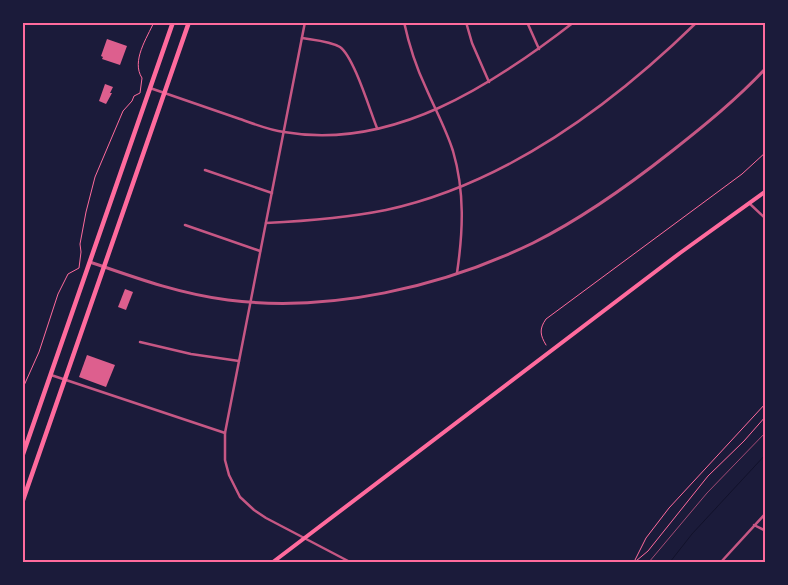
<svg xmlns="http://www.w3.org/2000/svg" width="788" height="585" viewBox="0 0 788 585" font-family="'DejaVu Sans',sans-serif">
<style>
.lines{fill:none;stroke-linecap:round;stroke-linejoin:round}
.stream{stroke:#12122b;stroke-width:1}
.building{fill:#dd5f8e}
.path{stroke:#ff6b9d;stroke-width:1}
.minor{stroke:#c65784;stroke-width:2.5}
.tertiary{stroke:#c65784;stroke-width:3}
.secondary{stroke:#ff6b9d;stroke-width:4}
.primary{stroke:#ff6b9d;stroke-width:4.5}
.rail{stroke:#a44b75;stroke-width:1}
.neatline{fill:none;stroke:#ff6b9d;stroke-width:2}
</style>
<rect width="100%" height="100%" fill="#1b1b3a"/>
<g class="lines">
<path class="stream" d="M 670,562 L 692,534 L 766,454"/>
</g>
<g class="building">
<path d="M 107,39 L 127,46 L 120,65 L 102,59 L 103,57 L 101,56 Z"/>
<path d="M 105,84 L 113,87 L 110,93 L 112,93 L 106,104 L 99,101 Z"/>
<path d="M 125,289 L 133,292 L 126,310 L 118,307 Z"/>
<path d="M 87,355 L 115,365 L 106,387 L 79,377 Z"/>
</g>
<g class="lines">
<g class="path">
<path d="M 546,345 C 540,335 539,329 546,319 L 742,174 L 766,152"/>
<path d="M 22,390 L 39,352 L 58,294 L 68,274 L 79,268 L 81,252 L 80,244 L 86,212 L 95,177 L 123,111 L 132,101 L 134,96 L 140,93 L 142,78 C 131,61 147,38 154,22"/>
<path d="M 636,561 L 648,551 L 708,476 L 744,441 L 766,416"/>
<path d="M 634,562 L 646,538 L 669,508 L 766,403"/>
</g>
<g class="minor">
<path d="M 305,22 L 225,433 L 225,460 L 229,475 L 240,497 L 254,510 L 266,518 L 350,562"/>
<path d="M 404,22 C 409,45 416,67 426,88 C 435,109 446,129 453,151 C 465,192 463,232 457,273"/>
<path d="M 466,22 L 472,43 L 489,82"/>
<path d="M 527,22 L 539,49"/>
<path d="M 302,38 C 314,40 330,41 340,47 C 354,57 370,111 377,128"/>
<path d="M 150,88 C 179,98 208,108 237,118 C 252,123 268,130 284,132 C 392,151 493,85 574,22"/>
<path d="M 205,170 L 272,193"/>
<path d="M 749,203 L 766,219"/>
<path d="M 266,223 C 307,221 346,218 386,210 C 506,184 611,106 697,22"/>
<path d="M 185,225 L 260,251"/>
<path d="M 140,342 L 191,354 L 239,361"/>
<path d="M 51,375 L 225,433"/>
<path d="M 754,525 L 766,531"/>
<path d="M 721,562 L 766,513"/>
</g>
<path class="tertiary" d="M 90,262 C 136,278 180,294 228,300 C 330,313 442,287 533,243 C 583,218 629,185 672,151 C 705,125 737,99 766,68"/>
<path class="secondary" d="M 273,562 L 680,253 L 766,191"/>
<g class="primary">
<path d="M 22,457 L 173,22"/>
<path d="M 22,503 L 189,22"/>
</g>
<path class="rail" d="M 649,562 L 707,493 L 766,432"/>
</g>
<rect width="788" height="585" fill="none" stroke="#1b1b3a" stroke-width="48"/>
<rect x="24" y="24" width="740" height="537" class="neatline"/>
</svg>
